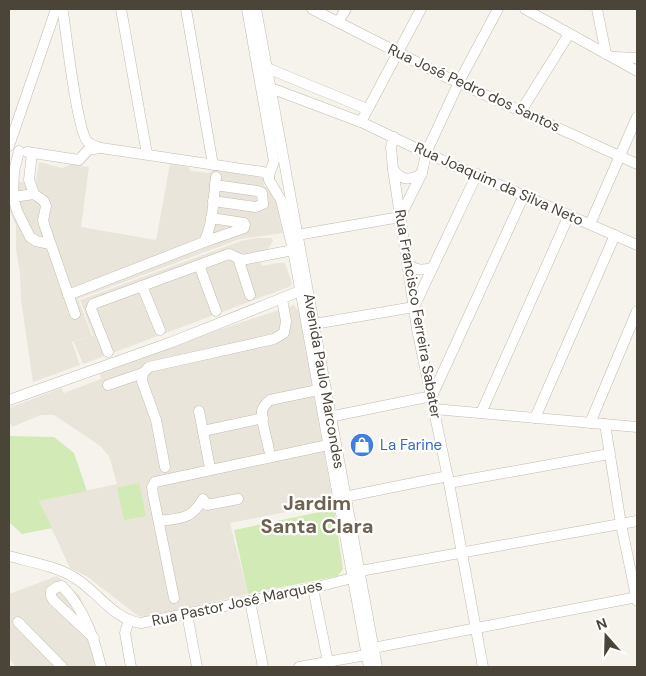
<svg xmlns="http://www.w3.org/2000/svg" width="646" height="676" viewBox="0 0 646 676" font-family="'DM Sans',sans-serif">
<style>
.residential{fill:#eae5da}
.green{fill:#d2eab5}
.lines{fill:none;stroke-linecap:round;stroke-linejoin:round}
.minor-casing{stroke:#c2bbae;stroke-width:11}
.minor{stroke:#fff;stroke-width:10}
.labels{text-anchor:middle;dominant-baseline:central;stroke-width:4.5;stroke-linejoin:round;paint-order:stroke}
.street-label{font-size:15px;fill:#4b4439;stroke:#fff}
.shop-label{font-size:15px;fill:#366cbe;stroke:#fff;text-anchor:start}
.district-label{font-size:20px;font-weight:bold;fill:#6e6250;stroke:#fff}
</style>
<rect width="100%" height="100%" fill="#f6f3ec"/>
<g class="residential">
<path d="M 39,162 L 62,168 L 72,164 L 89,167 L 81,227 L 156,240 L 170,164 L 188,167 L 191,171 L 208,173 L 214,170 L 263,178 L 264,185 L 275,197 L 283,233 L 240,239 L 78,299 L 92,336 L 93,335 L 80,300 L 241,241 L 256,238 L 272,238 L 273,241 L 268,249 L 257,252 L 262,266 L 277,263 L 285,263 L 292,283 L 289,287 L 83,364 L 74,342 L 91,336 L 72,342 L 80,365 L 33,382 L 21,300 L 20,273 L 16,249 L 16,225 L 9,209 L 9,179 L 35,185 Z"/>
<path d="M 294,305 L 299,312 L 333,503 L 230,523 L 248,594 L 147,617 L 138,616 L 88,577 L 70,568 L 39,501 L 117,484 L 109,456 L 99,445 L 54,415 L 41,415 L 12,427 L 9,420 L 9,408 L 61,388 L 64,393 L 101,379 L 100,374 L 206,334 Z"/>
<path d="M 57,576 L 80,596 L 100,648 L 105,667 L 15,667 L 9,657 L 9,594 Z"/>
</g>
<g class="green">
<path d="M 9,436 L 54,437 L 74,453 L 87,491 L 39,501 L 52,528 L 22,534 L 9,522 Z"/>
<path d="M 139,483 L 146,516 L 124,520 L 117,488 Z"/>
<path d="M 334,509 L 343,569 L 338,576 L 248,594 L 234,530 Z"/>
</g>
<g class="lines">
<g class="minor-casing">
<g id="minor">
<path d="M 61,9 L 63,12 C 66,33 77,129 87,141 C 90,145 96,146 101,148 L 263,172 L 266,173 L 269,178"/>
<path d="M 121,9 L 147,154"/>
<path d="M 186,9 L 213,165"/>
<path d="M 247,9 L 274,161 L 269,175 L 269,180 L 281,200 L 293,250 L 369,667"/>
<path d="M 256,9 L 377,667"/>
<path d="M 312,9 L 448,78 L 637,164"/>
<path d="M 525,9 L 637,71"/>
<path d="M 597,9 L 606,54"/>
<path d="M 338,22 L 346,9"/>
<path d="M 615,57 L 637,58"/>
<path d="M 262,68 L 267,68 L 367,109"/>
<path d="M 265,89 L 276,90 L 361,122 L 426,153 L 637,245"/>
<path d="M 521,111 L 569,34"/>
<path d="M 361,122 L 421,9"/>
<path d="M 394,137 L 391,147 L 393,169 L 417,329 L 449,483 L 483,667"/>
<path d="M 9,146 L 56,9"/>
<path d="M 19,151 L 14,171 L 13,197 L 17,211 L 30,237 L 36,241 L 50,244"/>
<path d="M 27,152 L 79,160 L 88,150 L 100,148"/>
<path d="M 32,153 L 29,180 L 34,194 L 44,201 L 46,206 L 43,221 L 47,233 L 75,314"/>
<path d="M 393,169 C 401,181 411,181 422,173"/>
<path d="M 13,197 L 34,194"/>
<path d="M 213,201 L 256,207 L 263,204 L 262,193 L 257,191 L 215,185"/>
<path d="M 400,217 L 422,173 L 426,153 L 459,82 L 498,9"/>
<path d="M 590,224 L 637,117"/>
<path d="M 297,235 L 400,217"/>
<path d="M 204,242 L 244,228 L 245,225 L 244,223 L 211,218"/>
<path d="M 238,258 L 250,295"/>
<path d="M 407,263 C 415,270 421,271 431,268"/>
<path d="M 199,265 L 216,311"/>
<path d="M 142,286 L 160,330"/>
<path d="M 68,295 L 204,242 C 214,222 213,199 216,177"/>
<path d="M 308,325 L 414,307 L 477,174"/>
<path d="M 108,352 L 91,309 L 93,304 L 229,254 L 242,260 L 293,250"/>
<path d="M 108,385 L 143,373"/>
<path d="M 9,400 L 172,342 L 300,291"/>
<path d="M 434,409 L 637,427"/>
<path d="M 199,411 L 209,463"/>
<path d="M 481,413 L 569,215"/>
<path d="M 324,418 L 432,396 L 524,195"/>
<path d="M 535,418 L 615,235"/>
<path d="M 590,423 L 637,311"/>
<path d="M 605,424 L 621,524 L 637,601"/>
<path d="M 203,431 L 263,418"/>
<path d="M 269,450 C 267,438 261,423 262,411 C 263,406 267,403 270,400 L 318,390"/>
<path d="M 165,467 L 156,420 L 142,381 L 143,373 L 149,367 L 274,339 L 284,333 L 286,321 L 282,299"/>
<path d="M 449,483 L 609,454"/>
<path d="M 339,498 L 448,476"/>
<path d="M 159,521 C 181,518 191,520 203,499 L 207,505 L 238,499"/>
<path d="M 9,556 C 30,562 56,566 75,578 C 97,591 114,620 141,623 L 313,588 L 352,578 L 357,573"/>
<path d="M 360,571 L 637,521"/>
<path d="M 313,588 L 329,667"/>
<path d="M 174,598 L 153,494 L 152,487 L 155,482 L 328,445"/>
<path d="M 250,601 L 263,667"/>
<path d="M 187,614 L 197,667"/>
<path d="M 129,620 L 125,633 L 131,667"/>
<path d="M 18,622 L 62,667"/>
<path d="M 94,638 L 53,600 L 51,596 L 51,591 L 57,587 L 62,586 C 84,609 94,637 101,667"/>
<path d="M 299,667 L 366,655 L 373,648 L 637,597"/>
</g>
</g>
<use href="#minor" class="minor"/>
</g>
<defs>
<g id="shop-disc" transform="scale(1.25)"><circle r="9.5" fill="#3f7fe0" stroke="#fff"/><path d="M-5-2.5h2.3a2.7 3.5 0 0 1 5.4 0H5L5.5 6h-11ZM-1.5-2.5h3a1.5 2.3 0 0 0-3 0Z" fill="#fff"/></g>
</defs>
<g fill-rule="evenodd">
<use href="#shop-disc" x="362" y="445"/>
</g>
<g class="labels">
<g class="street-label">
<text transform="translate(474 88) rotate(25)">Rua José Pedro dos Santos</text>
<text transform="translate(499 184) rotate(24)">Rua Joaquim da Silva Neto</text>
<text transform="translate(418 314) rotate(80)">Rua Francisco Ferreira Sabater</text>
<text transform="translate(324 381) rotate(80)">Avenida Paulo Marcondes</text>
<text transform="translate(237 603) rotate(-12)">Rua Pastor José Marques</text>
</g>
<g class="shop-label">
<text x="380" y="445">La Farine</text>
</g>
<g class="district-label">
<text x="317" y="503">Jardim<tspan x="317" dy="23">Santa Clara</tspan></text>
</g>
</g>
<rect width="646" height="676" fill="none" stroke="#4b4439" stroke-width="20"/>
<g transform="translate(606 636) rotate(340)" stroke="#ffffff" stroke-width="4" paint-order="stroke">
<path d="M0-4L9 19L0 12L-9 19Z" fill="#4b4439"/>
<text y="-8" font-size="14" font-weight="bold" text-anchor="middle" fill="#4b4439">N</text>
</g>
</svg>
